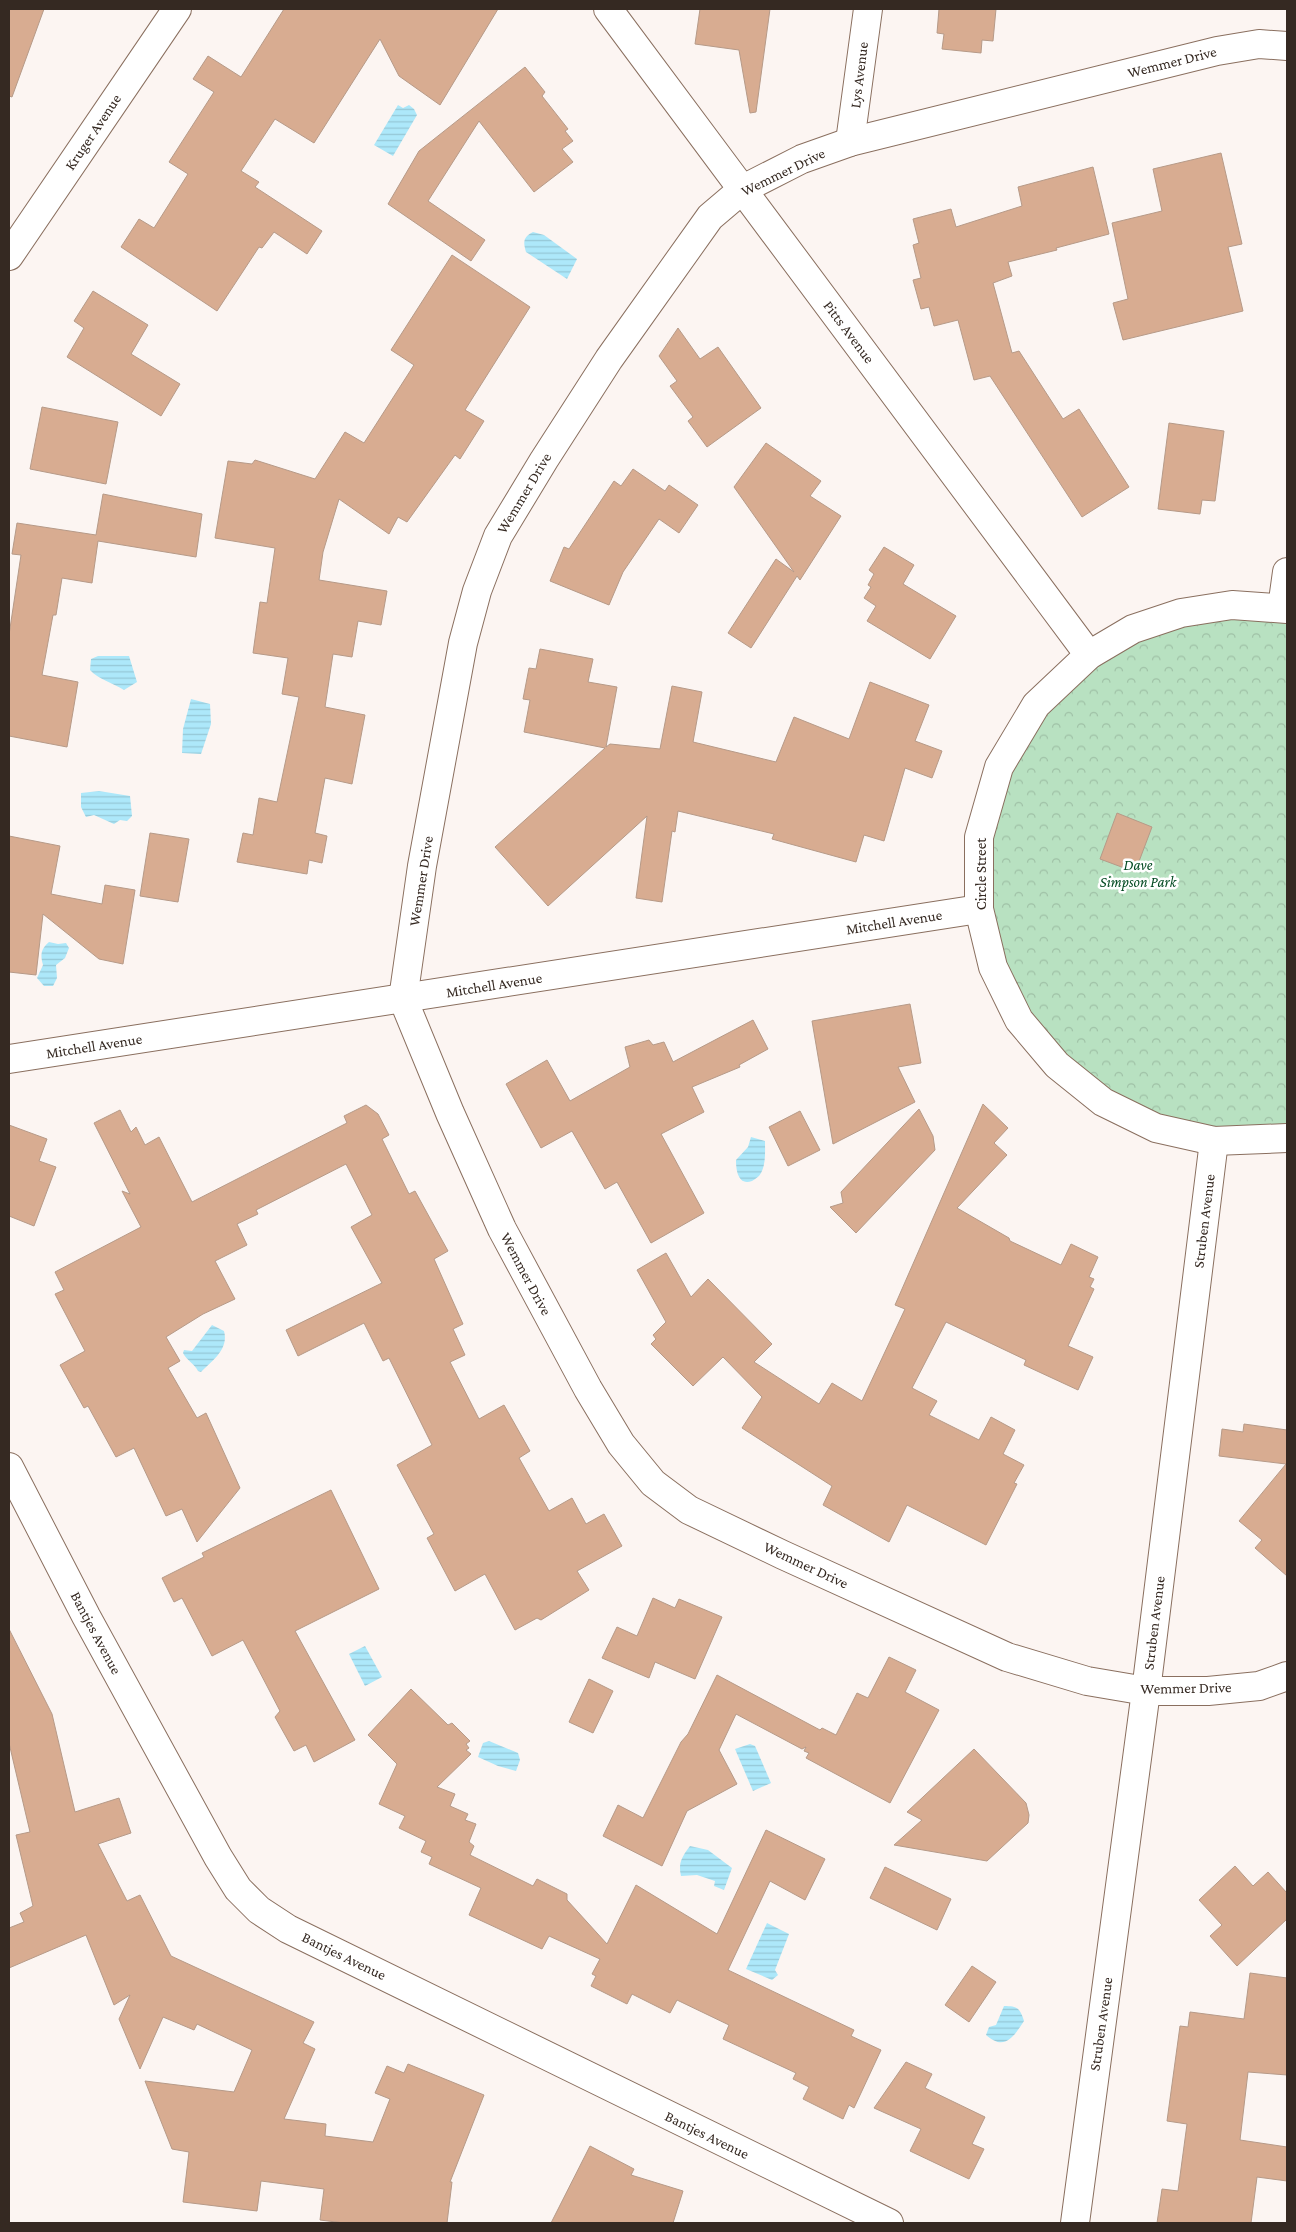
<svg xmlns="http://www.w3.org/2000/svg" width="1296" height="2232" viewBox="0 0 1296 2232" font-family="'Crimson Pro',serif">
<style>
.park{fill:url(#park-crowns)}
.water{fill:url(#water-rules)}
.building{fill:#d8ac91;stroke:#b69a88}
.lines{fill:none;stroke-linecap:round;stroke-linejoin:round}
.minor-casing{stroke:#8a6f5f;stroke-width:30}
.minor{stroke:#fff;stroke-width:28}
.labels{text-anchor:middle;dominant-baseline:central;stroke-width:5;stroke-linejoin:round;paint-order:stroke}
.street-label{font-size:15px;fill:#352922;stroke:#fff}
.park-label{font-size:15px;font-style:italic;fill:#044b23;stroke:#fff}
</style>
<defs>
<pattern id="park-crowns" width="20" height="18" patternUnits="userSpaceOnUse" patternTransform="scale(1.25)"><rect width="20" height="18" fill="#b8e1c1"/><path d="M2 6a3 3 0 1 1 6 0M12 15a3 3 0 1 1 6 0" fill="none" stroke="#9fc1a6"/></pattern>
<pattern id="water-rules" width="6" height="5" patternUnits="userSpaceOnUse" patternTransform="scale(1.25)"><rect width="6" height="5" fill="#ade8fa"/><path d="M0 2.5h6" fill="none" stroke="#95c7d6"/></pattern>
</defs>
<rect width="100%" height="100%" fill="#fcf5f2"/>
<path class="park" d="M 1223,618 L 1287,621 L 1287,1127 L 1209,1129 L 1172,1121 L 1104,1090 L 1075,1067 L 1026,1009 L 1009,976 L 990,903 L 992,828 L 1001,792 L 1036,725 L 1072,683 L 1118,651 L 1169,628 Z"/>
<g class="water">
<path d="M 398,105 L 403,108 L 409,105 L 414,109 L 417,115 L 393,156 L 374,145 Z"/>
<path d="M 533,232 L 544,235 L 577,259 L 567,279 L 526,252 C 523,242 523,237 533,232 Z"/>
<path d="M 98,656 L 129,656 L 137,682 L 124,690 C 113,683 98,679 90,670 L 91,659 Z"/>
<path d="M 191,699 L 210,704 L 211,724 L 201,754 L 182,753 L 183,729 Z"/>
<path d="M 99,791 L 130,796 L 132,816 L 127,821 L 120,820 L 114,824 L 94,815 L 86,817 L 81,807 L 81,793 Z"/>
<path d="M 49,942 L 58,944 L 66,943 L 69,948 L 65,958 L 56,965 L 57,978 L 53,986 L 44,986 L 37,978 L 43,965 C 40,954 41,949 49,942 Z"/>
<path d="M 751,1137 L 765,1141 C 765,1151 766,1164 761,1173 C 759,1177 755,1179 752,1181 C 738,1186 736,1170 736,1160 L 748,1147 Z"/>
<path d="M 212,1325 L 224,1331 C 229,1349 213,1360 201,1372 L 198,1371 C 194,1363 187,1361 183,1353 L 184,1350 L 192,1351 Z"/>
<path d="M 365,1646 L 382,1677 L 365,1686 L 349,1654 Z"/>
<path d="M 489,1741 L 518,1753 L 520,1760 L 516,1771 L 498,1766 L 478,1757 L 483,1743 Z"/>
<path d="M 750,1744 L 755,1746 L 771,1783 L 753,1791 L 735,1749 Z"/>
<path d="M 690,1846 L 708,1850 L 732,1868 L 724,1890 L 714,1886 L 715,1881 L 697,1875 L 681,1876 C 678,1862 682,1857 690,1846 Z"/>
<path d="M 767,1923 L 789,1934 L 775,1970 L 778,1975 L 772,1980 L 746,1969 Z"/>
<path d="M 1004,2006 C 1017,2006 1020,2008 1024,2021 C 1014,2036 1005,2052 986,2035 L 989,2027 L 996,2025 Z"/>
</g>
<g class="building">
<path d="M 9,9 L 44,9 L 12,97 L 9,96 Z"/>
<path d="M 284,9 L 498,9 L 440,105 L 399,76 L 380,39 L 314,143 L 275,119 L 241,171 L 259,182 L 255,187 L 322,231 L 307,254 L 274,232 L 262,248 L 259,247 L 217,311 L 121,247 L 139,219 L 154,228 L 188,174 L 169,162 L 214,92 L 193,79 L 208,56 L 241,77 Z"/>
<path d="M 700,9 L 770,9 L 756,112 L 750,113 L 739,50 L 695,44 Z"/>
<path d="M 939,9 L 996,9 L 993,41 L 982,40 L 981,53 L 942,49 L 944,34 L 937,33 Z"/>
<path d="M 525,67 L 545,92 L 542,96 L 568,129 L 565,131 L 573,141 L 562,149 L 573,162 L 534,192 L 479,121 L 428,201 L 485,240 L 471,261 L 388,204 L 419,151 Z"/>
<path d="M 1221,153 L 1242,244 L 1228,247 L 1243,311 L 1123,340 L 1113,303 L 1128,299 L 1112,223 L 1162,211 L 1153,169 Z"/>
<path d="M 1093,167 L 1109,234 L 1056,248 L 1057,250 L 1008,262 L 1012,276 L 993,283 L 1012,353 L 1019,351 L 1063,419 L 1079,409 L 1129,487 L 1082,517 L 990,376 L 974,380 L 958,320 L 934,326 L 929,307 L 921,309 L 913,280 L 921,278 L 913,245 L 919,243 L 913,219 L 951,209 L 956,227 L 1022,206 L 1018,187 Z"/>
<path d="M 452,255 L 530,307 L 465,410 L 484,421 L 460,459 L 455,455 L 407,522 L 398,517 L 389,534 L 339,499 L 323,552 L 319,580 L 387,591 L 381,625 L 358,621 L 352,657 L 333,654 L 325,707 L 365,715 L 352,784 L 325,778 L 315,833 L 327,836 L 322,863 L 309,860 L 307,874 L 237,862 L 243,833 L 253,835 L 259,798 L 277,802 L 299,697 L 282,694 L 288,658 L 253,653 L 260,602 L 267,603 L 275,548 L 215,538 L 228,461 L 252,464 L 255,460 L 315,479 L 345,432 L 364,443 L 414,365 L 391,350 Z"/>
<path d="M 93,291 L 148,325 L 131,354 L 180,384 L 161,416 L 67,357 L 84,328 L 74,321 Z"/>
<path d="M 678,328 L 700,359 L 718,347 L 761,408 L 707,447 L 688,421 L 693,417 L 670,386 L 677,381 L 659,356 Z"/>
<path d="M 42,407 L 118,422 L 106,484 L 30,469 Z"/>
<path d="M 1169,423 L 1224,431 L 1215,501 L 1202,500 L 1200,514 L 1158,509 Z"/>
<path d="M 766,443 L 821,481 L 810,496 L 841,516 L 800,580 L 797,576 L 751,648 L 728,633 L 776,559 L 794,572 L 734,487 Z"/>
<path d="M 633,469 L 665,491 L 669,485 L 698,505 L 679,533 L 659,519 L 623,572 L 609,605 L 550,581 L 564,547 L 569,549 L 614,481 L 621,486 Z"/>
<path d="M 103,494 L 202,514 L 196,557 L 98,541 L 92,583 L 62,578 L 56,615 L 53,615 L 42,675 L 78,682 L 67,747 L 9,736 L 9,635 L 21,555 L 12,554 L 17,523 L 96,535 Z"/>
<path d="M 884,547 L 914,565 L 903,584 L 956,616 L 930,659 L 867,621 L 876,606 L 864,598 L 871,587 L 868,585 L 874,574 L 869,570 Z"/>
<path d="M 540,649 L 593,659 L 588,682 L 617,687 L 606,747 L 610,744 L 660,749 L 672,686 L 702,692 L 693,742 L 776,762 L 794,717 L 849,739 L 870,682 L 929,705 L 915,741 L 942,751 L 932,778 L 905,768 L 884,841 L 864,835 L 856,862 L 772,839 L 774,834 L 678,811 L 675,832 L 672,831 L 662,902 L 636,898 L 647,816 L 548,906 L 495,847 L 605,748 L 524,732 L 530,700 L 523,699 L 529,668 L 536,669 Z"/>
<path d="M 1117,813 L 1152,827 L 1135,872 L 1100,859 Z"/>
<path d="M 150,833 L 189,839 L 178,902 L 140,896 Z"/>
<path d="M 9,836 L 60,846 L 51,894 L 102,904 L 105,885 L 135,890 L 123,964 L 99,959 L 43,914 L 36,975 L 9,972 Z"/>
<path d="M 910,1004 L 921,1063 L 898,1067 L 915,1102 L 833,1144 L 812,1021 Z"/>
<path d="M 753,1020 L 768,1049 L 739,1065 L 740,1067 L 692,1087 L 704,1112 L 661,1134 L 704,1213 L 651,1243 L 617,1182 L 605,1189 L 572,1131 L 541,1148 L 506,1084 L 547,1060 L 570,1101 L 630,1067 L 625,1047 L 649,1040 L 653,1045 L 664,1042 L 673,1062 Z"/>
<path d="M 983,1104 L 1008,1128 L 994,1143 L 1007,1155 L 957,1208 L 1009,1238 L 1010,1241 L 1061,1265 L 1071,1244 L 1098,1257 L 1089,1277 L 1094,1279 L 1090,1287 L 1094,1289 L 1068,1346 L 1093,1357 L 1078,1390 L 1024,1365 L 1026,1360 L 946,1322 L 912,1388 L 937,1401 L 929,1415 L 979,1440 L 991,1417 L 1015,1430 L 1003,1454 L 1024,1465 L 1014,1483 L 1017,1484 L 986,1545 L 907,1505 L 889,1542 L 823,1505 L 832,1486 L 742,1428 L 762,1397 L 723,1357 L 693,1386 L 651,1344 L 656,1339 L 653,1335 L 666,1322 L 637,1270 L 666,1253 L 691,1297 L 708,1279 L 772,1344 L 754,1362 L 819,1404 L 832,1383 L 862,1401 L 905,1309 L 895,1305 Z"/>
<path d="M 366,1105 L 378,1114 L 389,1135 L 382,1139 L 409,1194 L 415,1191 L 448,1251 L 434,1259 L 463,1324 L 453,1329 L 465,1355 L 450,1362 L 479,1419 L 504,1405 L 530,1451 L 519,1458 L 549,1511 L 572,1498 L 586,1524 L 604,1514 L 622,1546 L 577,1571 L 589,1590 L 541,1620 L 537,1618 L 515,1630 L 485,1574 L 455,1591 L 427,1538 L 434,1534 L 397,1465 L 432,1445 L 389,1358 L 383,1361 L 364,1323 L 298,1356 L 286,1330 L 382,1283 L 351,1227 L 372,1215 L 346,1164 L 256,1210 L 258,1214 L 237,1224 L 247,1245 L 215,1261 L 235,1299 L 203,1314 L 166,1337 L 180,1361 L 168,1368 L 197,1418 L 206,1413 L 240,1488 L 197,1542 L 182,1509 L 166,1516 L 134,1448 L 116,1457 L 88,1406 L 84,1408 L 60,1365 L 85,1351 L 55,1294 L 64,1290 L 55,1272 L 141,1227 L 122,1191 L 130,1194 L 94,1123 L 120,1110 L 131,1132 L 136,1127 L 145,1145 L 159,1137 L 192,1202 L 347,1123 L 344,1116 Z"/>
<path d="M 919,1109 L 933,1136 L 935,1150 L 856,1233 L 830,1207 L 843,1203 L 841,1192 Z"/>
<path d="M 800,1111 L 820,1150 L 788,1166 L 769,1127 Z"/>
<path d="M 9,1125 L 47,1139 L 39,1161 L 56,1167 L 34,1226 L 9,1216 Z"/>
<path d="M 1244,1424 L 1287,1430 L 1287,1576 L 1255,1548 L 1262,1540 L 1239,1521 L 1286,1464 L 1219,1456 L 1222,1429 L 1243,1432 Z"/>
<path d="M 331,1490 L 379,1589 L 295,1631 L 355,1740 L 314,1762 L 306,1745 L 294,1751 L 275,1717 L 280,1711 L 243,1640 L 212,1656 L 182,1598 L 174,1602 L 162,1578 L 204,1557 L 202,1553 Z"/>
<path d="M 653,1598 L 675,1608 L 679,1599 L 722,1617 L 695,1679 L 655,1662 L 649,1678 L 602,1658 L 617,1627 L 637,1636 Z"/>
<path d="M 9,1629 L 52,1714 L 75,1812 L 119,1798 L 131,1833 L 98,1844 L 127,1901 L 140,1895 L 171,1956 L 314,2022 L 303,2043 L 315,2049 L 284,2119 L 326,2124 L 325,2136 L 373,2142 L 390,2099 L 375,2093 L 387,2066 L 404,2073 L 408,2064 L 484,2095 L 450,2182 L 452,2182 L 447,2223 L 344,2223 L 320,2220 L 324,2189 L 261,2181 L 257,2211 L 183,2202 L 189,2152 L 172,2149 L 145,2081 L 234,2092 L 252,2050 L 197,2024 L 194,2030 L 163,2017 L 140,2069 L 119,2019 L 130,1995 L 114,2005 L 86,1935 L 9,1968 L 9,1928 L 24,1922 L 20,1913 L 33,1906 L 16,1835 L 30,1832 L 9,1743 Z"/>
<path d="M 889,1657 L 916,1670 L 905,1692 L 939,1710 L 890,1803 L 806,1758 L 809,1753 L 804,1751 L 806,1747 L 802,1749 L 736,1714 L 719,1750 L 737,1784 L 687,1811 L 662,1866 L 603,1836 L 618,1805 L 643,1818 L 681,1742 L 688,1734 L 717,1675 L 820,1730 L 822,1728 L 836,1735 L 857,1693 L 868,1698 Z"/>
<path d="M 589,1679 L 613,1691 L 593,1733 L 569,1722 Z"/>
<path d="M 411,1689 L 448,1725 L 452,1723 L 470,1741 L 466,1744 L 469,1748 L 466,1750 L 471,1754 L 437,1787 L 455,1794 L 450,1806 L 468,1814 L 465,1820 L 476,1824 L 469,1842 L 474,1846 L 470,1855 L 533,1886 L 537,1879 L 567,1894 L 567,1900 L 607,1944 L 636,1885 L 717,1934 L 766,1830 L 825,1859 L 805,1900 L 770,1881 L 728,1970 L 854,2030 L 851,2036 L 881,2050 L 854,2108 L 849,2105 L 843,2119 L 803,2099 L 809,2087 L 793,2079 L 796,2073 L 723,2039 L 729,2025 L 677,2000 L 670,2013 L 632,1994 L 627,2004 L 591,1986 L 596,1976 L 592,1974 L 600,1959 L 549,1936 L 542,1949 L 469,1915 L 481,1888 L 429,1864 L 432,1857 L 421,1852 L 426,1841 L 399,1828 L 405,1816 L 379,1804 L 397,1764 L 368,1735 Z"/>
<path d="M 974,1749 L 1026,1803 L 1029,1815 L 1028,1823 L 987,1861 L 894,1845 L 922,1820 L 907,1812 Z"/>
<path d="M 1235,1866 L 1253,1886 L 1268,1872 L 1287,1893 L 1287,1919 L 1237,1966 L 1210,1936 L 1222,1925 L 1199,1900 Z"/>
<path d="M 885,1867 L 951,1899 L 937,1930 L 870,1898 Z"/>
<path d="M 972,1966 L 996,1982 L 969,2022 L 945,2005 Z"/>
<path d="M 1250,1973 L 1287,1978 L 1287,2075 L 1248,2072 L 1240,2140 L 1287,2147 L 1287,2181 L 1257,2177 L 1251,2223 L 1157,2223 L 1162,2189 L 1178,2191 L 1187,2124 L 1167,2121 L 1180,2026 L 1188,2027 L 1190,2012 L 1244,2019 Z"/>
<path d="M 906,2062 L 932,2074 L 925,2088 L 985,2117 L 972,2144 L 984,2149 L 969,2179 L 910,2151 L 921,2129 L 874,2108 Z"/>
<path d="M 590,2146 L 634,2169 L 631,2175 L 683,2191 L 673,2223 L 551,2223 Z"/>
</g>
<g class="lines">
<g class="minor-casing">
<g id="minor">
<path d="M 608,9 L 1089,655"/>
<path d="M 1287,46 L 1259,44 L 1217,51 L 850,142 L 802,159 L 743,189 L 710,217 L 609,359 L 544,460 L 498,536 L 477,591 L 463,643 L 422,866 L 403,999 L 450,1113 L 502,1229 L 588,1389 L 621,1444 L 653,1483 L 689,1510 L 783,1555 L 1007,1657 L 1087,1681 L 1146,1691 L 1208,1691 L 1259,1686 L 1287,1676"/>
<path d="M 850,142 L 868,9"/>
<path d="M 9,256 L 177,9"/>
<path d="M 1282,608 L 1287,572"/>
<path d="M 1287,609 L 1232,605 L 1181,613 L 1133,629 L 1089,655 L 1036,705 L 999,767 L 979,837 L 979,909 L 993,967 L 1019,1020 L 1057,1065 L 1103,1102 L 1156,1128 L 1214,1141 L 1287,1138"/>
<path d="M 9,1059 L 979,909"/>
<path d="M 9,1467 L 86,1616 L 218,1857 L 238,1889 L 259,1910 L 288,1929 L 889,2223"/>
<path d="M 1075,2223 L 1146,1691 L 1214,1141"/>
</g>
</g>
<use href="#minor" class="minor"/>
</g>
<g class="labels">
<g class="street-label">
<text transform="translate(1172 62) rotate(-14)">Wemmer Drive</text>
<text transform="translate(859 75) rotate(-83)">Lys Avenue</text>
<text transform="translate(93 132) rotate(-56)">Kruger Avenue</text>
<text transform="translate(783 172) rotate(-26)">Wemmer Drive</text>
<text transform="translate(849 332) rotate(53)">Pitts Avenue</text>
<text transform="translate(524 493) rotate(-59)">Wemmer Drive</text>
<text transform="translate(981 874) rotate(-90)">Circle Street</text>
<text transform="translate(421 881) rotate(-81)">Wemmer Drive</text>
<text transform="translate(894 922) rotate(-9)">Mitchell Avenue</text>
<text transform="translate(494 985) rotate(-9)">Mitchell Avenue</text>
<text transform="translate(94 1046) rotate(-9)">Mitchell Avenue</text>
<text transform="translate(1204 1221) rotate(-83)">Struben Avenue</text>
<text transform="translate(526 1274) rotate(62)">Wemmer Drive</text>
<text transform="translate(806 1565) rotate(25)">Wemmer Drive</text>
<text transform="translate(1154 1623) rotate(-83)">Struben Avenue</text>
<text transform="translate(96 1633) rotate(62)">Bantjes Avenue</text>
<text transform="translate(1186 1688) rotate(-1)">Wemmer Drive</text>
<text transform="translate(344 1956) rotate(26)">Bantjes Avenue</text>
<text transform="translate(1101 2024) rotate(-82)">Struben Avenue</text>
<text transform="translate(707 2135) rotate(26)">Bantjes Avenue</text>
</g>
<g class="park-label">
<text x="1138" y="865">Dave<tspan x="1138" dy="17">Simpson Park</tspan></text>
</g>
</g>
<rect width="1296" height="2232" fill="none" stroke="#352922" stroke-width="20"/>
</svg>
